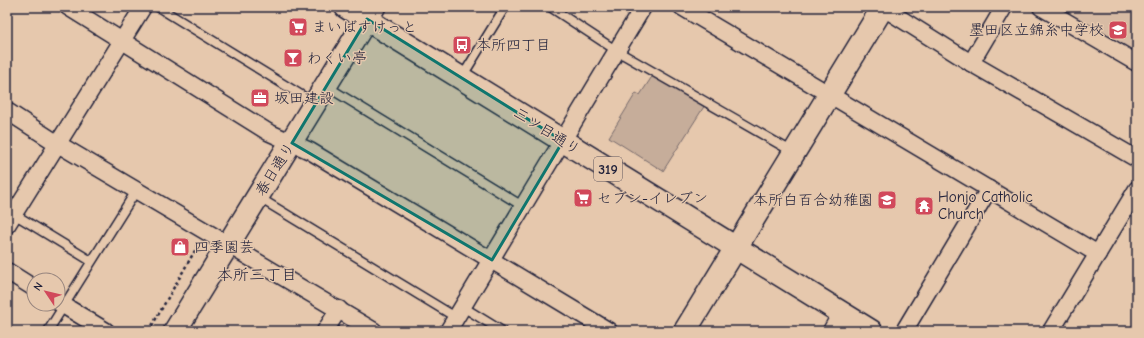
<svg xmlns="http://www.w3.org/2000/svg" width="1144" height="338" viewBox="0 0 1144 338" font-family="'Comic Neue','Klee One',sans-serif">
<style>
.built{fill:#d7bba4}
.green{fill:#c6ad9a;stroke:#74686a}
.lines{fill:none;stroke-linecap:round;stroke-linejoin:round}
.lane-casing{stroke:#22223b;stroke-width:11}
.street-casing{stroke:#22223b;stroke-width:19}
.secondary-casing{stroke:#22223b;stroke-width:25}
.primary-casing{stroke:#22223b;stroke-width:25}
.path{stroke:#22223b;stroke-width:2.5;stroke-dasharray:3 3;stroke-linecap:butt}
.lane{stroke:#e6c8ad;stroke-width:8}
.street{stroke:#e6c8ad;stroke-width:16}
.secondary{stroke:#e6c8ad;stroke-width:22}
.primary{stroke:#e6c8ad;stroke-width:22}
.marked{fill:#0f766e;fill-opacity:0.2;stroke:#0f766e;stroke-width:3;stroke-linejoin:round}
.labels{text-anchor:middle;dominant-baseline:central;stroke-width:3;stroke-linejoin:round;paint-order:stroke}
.shield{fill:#e6c8ad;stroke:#5d545d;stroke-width:1}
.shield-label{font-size:14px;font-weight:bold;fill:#22223b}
.poi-label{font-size:15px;fill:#22223b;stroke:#e6c8ad;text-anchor:start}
.street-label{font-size:15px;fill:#22223b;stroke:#e6c8ad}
.neighbourhood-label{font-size:16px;fill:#22223b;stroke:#e6c8ad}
</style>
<rect width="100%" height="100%" fill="#e6c8ad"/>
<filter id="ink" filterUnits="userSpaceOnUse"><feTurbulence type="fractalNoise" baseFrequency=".025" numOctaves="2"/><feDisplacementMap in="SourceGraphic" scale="8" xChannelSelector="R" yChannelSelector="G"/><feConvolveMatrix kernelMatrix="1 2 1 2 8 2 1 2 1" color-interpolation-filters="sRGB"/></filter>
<g filter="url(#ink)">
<path class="built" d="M 1062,7 L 1137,7 L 1137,52 Z"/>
<path class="green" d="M 653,75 L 705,105 L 663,171 L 609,137 L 636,93 L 640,95 Z"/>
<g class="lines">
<g class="lane-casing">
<g id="lane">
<path d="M 158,7 L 314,103"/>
<path d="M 550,7 L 617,51 L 793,152"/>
<path d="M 462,77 L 505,7"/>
<path d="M 326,86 L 524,207"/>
<path d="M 258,197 L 457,318"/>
<path d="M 14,214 L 91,261"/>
<path d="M 463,307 L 502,331"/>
<path d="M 48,331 L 136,191"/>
</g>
</g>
<g class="street-casing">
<g id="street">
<path d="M 68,7 L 268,132 L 310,151 L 609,331"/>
<path d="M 682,7 L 1098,254"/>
<path d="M 882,7 L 971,63 L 1137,159"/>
<path d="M 1041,7 L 1137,63"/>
<path d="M 971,63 L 1004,7"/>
<path d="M 7,111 L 58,144 L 374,331"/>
<path d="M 7,225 L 143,7"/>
<path d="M 7,271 L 34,288"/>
<path d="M 58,302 L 106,331"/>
<path d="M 325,331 L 339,309"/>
<path d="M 448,331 L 643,7"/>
<path d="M 831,331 L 841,313"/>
<path d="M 904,331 L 989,189"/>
<path d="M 1051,331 L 1137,189"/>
</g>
</g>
<g class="secondary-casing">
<g id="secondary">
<path d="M 175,331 L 374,7"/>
<path d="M 685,331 L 883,7"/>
</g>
</g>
<g class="primary-casing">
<path id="primary" d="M 346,7 L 871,331"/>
</g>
<path class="path" d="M 149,331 L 197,247 L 196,244"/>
<use href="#lane" class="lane"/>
<use href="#street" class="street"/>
<use href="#secondary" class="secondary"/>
<use href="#primary" class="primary"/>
</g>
</g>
<path class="marked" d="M 367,19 L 563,141 L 492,260 L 292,143 Z"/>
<defs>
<g id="supermarket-square" transform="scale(1)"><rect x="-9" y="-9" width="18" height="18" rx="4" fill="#d1495b" stroke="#e6c8ad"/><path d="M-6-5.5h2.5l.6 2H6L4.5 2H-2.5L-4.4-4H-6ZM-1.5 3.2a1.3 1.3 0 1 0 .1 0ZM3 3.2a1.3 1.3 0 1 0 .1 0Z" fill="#fff"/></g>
<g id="school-square" transform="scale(1)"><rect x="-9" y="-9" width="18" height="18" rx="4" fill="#d1495b" stroke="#e6c8ad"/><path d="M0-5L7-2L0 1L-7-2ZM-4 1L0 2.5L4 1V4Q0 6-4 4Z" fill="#fff"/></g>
<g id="bus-square" transform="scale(1)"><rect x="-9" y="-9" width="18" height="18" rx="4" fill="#d1495b" stroke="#e6c8ad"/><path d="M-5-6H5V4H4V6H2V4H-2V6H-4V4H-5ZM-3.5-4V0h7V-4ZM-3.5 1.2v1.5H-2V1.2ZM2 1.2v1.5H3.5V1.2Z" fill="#fff"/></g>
<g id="bar-square" transform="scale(1)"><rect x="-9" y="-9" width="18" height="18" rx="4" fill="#d1495b" stroke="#e6c8ad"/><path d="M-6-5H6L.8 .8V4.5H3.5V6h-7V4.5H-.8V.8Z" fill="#fff"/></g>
<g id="office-square" transform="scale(1)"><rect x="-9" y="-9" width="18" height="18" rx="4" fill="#d1495b" stroke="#e6c8ad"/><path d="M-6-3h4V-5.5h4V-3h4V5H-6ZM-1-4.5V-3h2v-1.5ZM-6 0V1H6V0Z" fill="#fff"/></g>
<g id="temple-square" transform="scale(1)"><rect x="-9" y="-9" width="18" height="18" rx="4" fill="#d1495b" stroke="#e6c8ad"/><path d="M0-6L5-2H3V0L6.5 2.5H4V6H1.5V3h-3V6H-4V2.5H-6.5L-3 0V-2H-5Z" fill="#fff"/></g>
<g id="shop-square" transform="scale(1)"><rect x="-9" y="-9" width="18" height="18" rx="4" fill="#d1495b" stroke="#e6c8ad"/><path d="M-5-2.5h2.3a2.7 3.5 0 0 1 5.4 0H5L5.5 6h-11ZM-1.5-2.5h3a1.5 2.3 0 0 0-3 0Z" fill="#fff"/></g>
</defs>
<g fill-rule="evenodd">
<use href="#supermarket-square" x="298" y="27"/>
<use href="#school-square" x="1118" y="30"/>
<use href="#bus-square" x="462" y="45"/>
<use href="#bar-square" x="293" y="58"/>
<use href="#office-square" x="260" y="98"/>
<use href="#supermarket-square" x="583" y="198"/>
<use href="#school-square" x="887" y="200"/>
<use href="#temple-square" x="924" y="206"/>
<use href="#shop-square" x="180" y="247"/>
</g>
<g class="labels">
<rect class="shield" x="594" y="157" width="28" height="24" rx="3"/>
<g class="shield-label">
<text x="608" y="169">319</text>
</g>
<g class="poi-label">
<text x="312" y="27">まいばすけっと</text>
<text x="1104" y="30" text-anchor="end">墨田区立錦糸中学校</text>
<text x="476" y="45">本所四丁目</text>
<text x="307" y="58">わくい亭</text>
<text x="274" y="98">坂田建設</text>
<text x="938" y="197">Honjo Catholic<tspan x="938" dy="17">Church</tspan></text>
<text x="597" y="198">セブン-イレブン</text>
<text x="873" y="200" text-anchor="end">本所白百合幼稚園</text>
<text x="194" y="247">四季園芸</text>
</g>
<g class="street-label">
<text transform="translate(547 131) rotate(32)">三ツ目通り</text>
<text transform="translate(275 169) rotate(-58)">春日通り</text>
</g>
<g class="neighbourhood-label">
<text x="257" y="275">本所三丁目</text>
</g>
</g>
<rect width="1144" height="338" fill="none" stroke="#e6c8ad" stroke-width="24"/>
<rect x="12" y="12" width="1120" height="314" fill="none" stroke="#22223b" stroke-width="1.5" filter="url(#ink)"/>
<g transform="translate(46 292) rotate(305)"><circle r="19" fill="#e6c8ad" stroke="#98867f"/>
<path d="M0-3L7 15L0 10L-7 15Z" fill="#d1495b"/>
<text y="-6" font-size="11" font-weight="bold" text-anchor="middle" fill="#22223b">N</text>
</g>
</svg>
